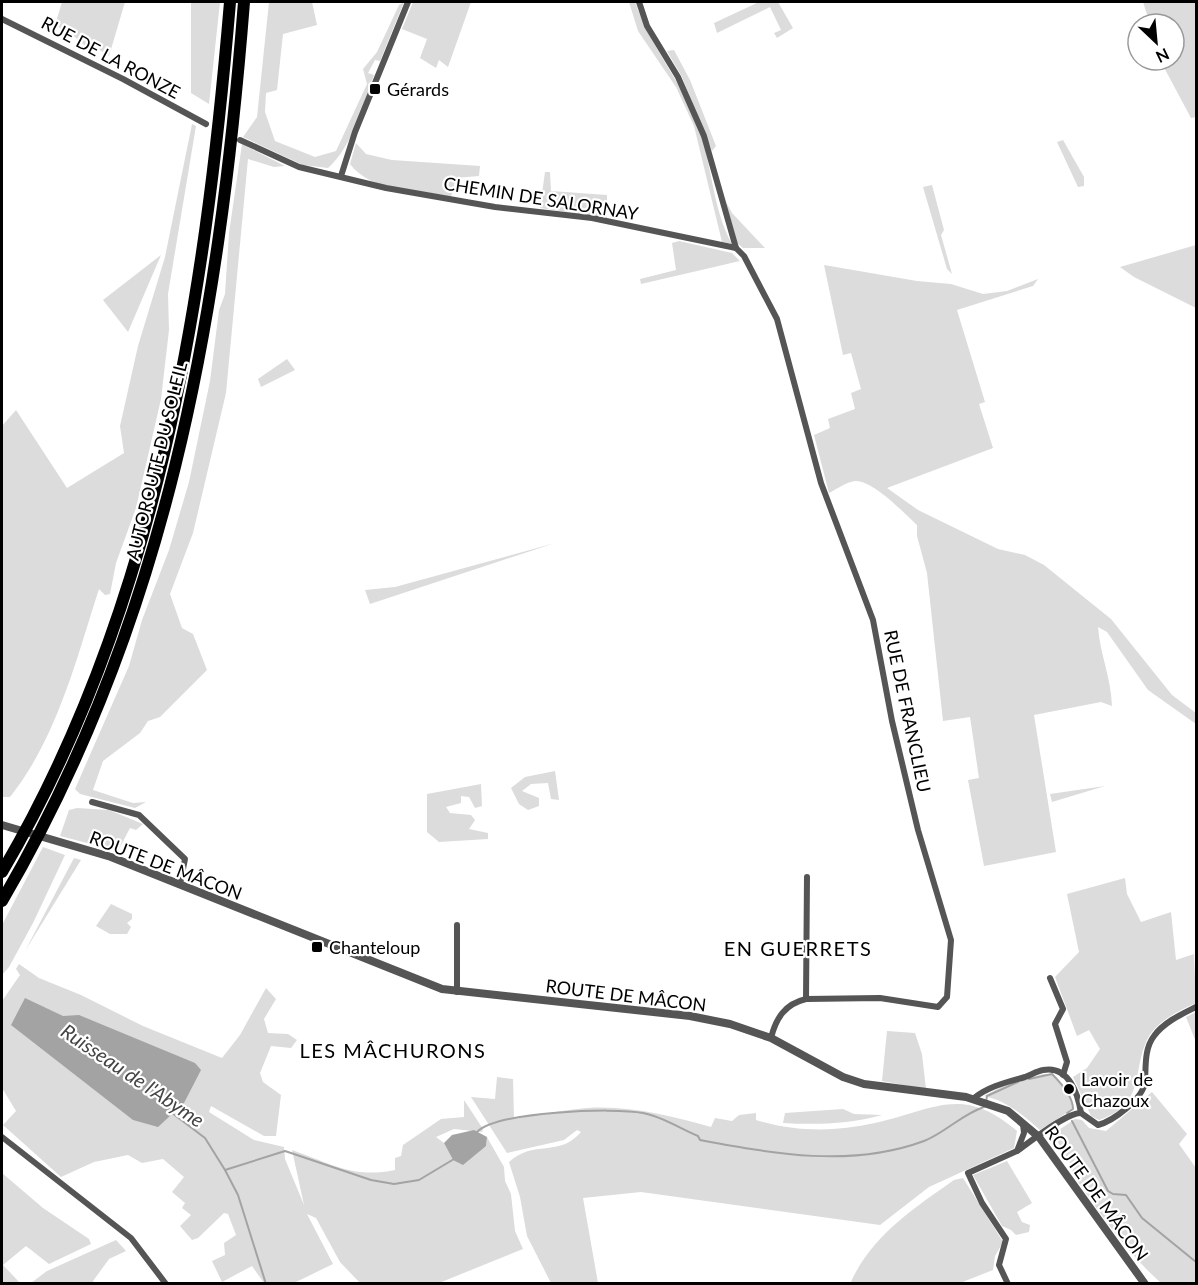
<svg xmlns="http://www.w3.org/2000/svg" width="1198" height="1285" viewBox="0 0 1198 1285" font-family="Lato,sans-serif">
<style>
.green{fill:#dcdcdc}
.water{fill:#a3a3a3}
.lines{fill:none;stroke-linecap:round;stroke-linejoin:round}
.stream{stroke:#a3a3a3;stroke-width:2}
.minor{stroke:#555;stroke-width:6}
.tertiary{stroke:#555;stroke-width:8}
.motorway{stroke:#000;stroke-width:12}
.poi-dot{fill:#000;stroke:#fff;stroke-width:2}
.labels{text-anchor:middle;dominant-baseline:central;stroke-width:4.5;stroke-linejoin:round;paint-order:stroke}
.street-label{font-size:18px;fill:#000;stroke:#fff}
.poi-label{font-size:18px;fill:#000;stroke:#fff;text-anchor:start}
.neighbourhood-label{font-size:20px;letter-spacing:1.5px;fill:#000;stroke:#fff}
.water-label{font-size:20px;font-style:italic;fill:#444;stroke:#fff}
</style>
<rect width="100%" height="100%" fill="#fff"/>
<g class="green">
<path d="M 62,2 L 125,2 L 109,56 L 98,49 L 92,52 L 75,37 L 55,25 Z"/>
<path d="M 191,2 L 220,2 L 209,104 L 191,93 Z"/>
<path d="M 269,2 L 312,2 L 317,25 L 283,34 L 277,90 L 266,93 L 265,112 L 275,141 L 315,157 L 336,151 L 367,84 L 363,69 L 377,52 L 399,5 L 404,2 L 380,61 L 375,60 L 368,73 L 374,75 C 362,106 353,146 328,168 L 303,165 L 243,137 L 257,117 Z"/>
<path d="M 413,2 L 471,2 L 448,67 L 439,60 L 436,68 L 420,58 L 427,39 L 402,29 Z"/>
<path d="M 629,2 L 635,2 C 650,46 681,81 698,125 C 712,163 712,208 732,244 L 722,242 L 694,126 L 676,87 L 638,31 Z"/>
<path d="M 759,2 L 778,2 L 793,28 L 777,38 L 774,33 L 781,30 L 770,7 L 717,33 L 714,23 Z"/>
<path d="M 1143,2 L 1196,2 L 1196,117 L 1191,118 L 1160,60 L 1174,60 L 1174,24 L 1150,24 Z"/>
<path d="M 674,50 L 690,80 L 716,146 L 712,151 L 682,77 L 667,51 Z"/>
<path d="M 192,124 L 196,126 L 168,294 L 169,330 L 161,399 L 136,508 L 116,563 L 110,594 L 105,595 L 99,589 C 76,660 57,738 10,797 L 2,797 L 2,426 L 16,410 L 67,488 L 124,453 L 120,426 L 138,346 L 165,257 Z"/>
<path d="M 1063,140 L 1084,177 L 1084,186 L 1078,187 L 1057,142 Z"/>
<path d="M 356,143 L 366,154 L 392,160 L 480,166 L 479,176 L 456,178 L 451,197 C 419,191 371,192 350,164 Z"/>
<path d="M 242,144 L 285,166 L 274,167 L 248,159 L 226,393 L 193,533 L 170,594 L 182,628 L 193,634 L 207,670 L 160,717 L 148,721 L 140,733 L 103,761 L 93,790 L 133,803 L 146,802 L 135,808 L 80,794 L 75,789 L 129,666 L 142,620 L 169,550 L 189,482 L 210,381 L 219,310 L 225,294 L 229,233 Z"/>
<path d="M 545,172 L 550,172 L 551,191 L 607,195 L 607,218 L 540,208 Z"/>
<path d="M 932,185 L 944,230 L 941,235 L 952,274 L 947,269 L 923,187 Z"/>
<path d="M 726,202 L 732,213 L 765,248 L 743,248 L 737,243 Z"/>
<path d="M 679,241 L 732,253 L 740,261 L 641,284 L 640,279 L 676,270 L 672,243 Z"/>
<path d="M 1196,245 L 1196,308 L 1134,277 L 1120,267 Z"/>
<path d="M 161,255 L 128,332 L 103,300 Z"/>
<path d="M 824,265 L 917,281 L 951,284 L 983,294 L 1007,291 L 1038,279 L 1033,286 L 957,310 L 985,402 L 979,404 L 993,448 L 887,488 L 918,510 L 998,549 L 1025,555 L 1044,565 L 1111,619 L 1172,695 L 1196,713 L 1196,724 L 1148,690 L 1107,632 L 1098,627 C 1100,654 1111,677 1112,706 L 1101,702 L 1034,715 L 1056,852 L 984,866 L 968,780 L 979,778 L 970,717 L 943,721 L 927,573 L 917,536 L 917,525 C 904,513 873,480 855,481 C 846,482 837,489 829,493 L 814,435 L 830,428 L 828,419 L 855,409 L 851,393 L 861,389 L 851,353 L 843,355 Z"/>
<path d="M 287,359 L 295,370 L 261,387 L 258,379 Z"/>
<path d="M 555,543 L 370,604 L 365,590 L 395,587 Z"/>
<path d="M 555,771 L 559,800 L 551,799 L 548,783 L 531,784 L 522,791 L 539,798 L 539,806 L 528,810 L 519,804 L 511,788 L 525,777 Z"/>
<path d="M 481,784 L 482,806 L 475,808 L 469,797 L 461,796 L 461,803 L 446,807 L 450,813 L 471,815 L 475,820 L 469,829 L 488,833 L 488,839 L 439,842 L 427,832 L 427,794 Z"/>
<path d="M 1105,786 L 1052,802 L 1050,794 Z"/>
<path d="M 77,808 L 109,810 L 143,824 L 136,830 L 130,828 L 118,851 L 60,836 L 69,810 Z"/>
<path d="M 43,847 L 65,855 L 33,923 L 9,967 L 2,975 L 2,925 Z"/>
<path d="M 74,858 L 81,860 L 25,951 Z"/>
<path d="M 1125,878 L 1127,894 L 1141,922 L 1171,912 L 1176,960 L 1194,954 L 1196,1003 C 1180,1010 1157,1021 1148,1038 C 1131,1071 1147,1104 1099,1120 L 1091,1116 L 1073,1077 L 1087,1068 L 1100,1049 L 1089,1030 L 1077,1036 L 1055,977 L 1079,952 L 1067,894 Z"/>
<path d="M 111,904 L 132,914 L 132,919 L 127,923 L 131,927 L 127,934 L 110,934 L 96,926 Z"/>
<path d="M 19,964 L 39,978 L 81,995 L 143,1026 L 222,1058 L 240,1035 L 266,988 L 276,999 L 264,1019 L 268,1033 L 288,1034 L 297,1040 L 291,1048 L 271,1046 L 260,1073 L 263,1082 L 281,1095 L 276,1136 L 264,1136 L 211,1106 L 209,1112 L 254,1140 L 284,1147 L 285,1159 L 304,1205 L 292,1150 C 330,1163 353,1179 395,1170 L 395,1158 L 401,1156 L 403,1145 L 441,1119 L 464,1117 L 464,1100 L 483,1129 L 482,1132 L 454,1129 L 436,1137 L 444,1143 L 453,1160 L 486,1146 L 487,1137 L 504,1167 L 505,1181 L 511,1194 L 515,1231 L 523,1249 L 439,1283 L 360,1283 L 340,1262 L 316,1218 L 307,1214 L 333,1264 L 294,1283 L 264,1283 L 252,1266 L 222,1282 L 212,1261 L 225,1255 L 224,1243 L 236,1235 L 228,1214 L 224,1213 L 198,1238 L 192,1240 L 180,1226 L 191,1215 L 182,1208 L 185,1203 L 172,1192 L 184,1177 L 163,1159 L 142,1163 L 128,1155 L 94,1162 L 61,1177 L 3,1125 L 16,1111 L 2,1088 L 2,1001 L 20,975 L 16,969 Z"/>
<path d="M 1196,1012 L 1196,1042 L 1186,1017 Z"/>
<path d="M 887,1031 L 915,1033 L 922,1054 L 926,1089 L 882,1081 Z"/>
<path d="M 1043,1074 L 1052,1074 L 1063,1085 L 1074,1108 L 1040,1130 C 1023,1115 1007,1101 984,1096 L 1003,1086 Z"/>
<path d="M 497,1077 L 513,1079 L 514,1118 C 538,1115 563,1110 587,1108 C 629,1105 671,1116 711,1127 L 715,1118 L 732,1121 L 739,1115 L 756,1113 L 756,1120 C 796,1132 834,1132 875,1123 C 934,1110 962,1084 1017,1131 L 1014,1148 L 929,1187 L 880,1225 L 641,1192 L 583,1198 L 598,1283 L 551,1283 L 527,1236 L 520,1197 L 509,1162 C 534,1139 559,1158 581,1132 L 577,1130 L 564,1140 L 507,1153 L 471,1097 L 495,1099 Z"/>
<path d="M 1152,1092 L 1187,1134 L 1179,1144 L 1196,1168 L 1196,1283 L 1161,1283 C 1126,1252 1099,1212 1072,1173 L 1073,1168 L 1053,1134 L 1075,1119 L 1082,1120 L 1089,1128 L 1106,1131 Z"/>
<path d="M 843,1109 L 854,1114 L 882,1115 C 849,1124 817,1125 783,1123 L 785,1113 Z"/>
<path d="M 1007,1161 L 1032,1203 L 1017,1212 L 1022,1222 L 1030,1225 L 1029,1232 L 1016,1235 L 1011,1230 L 1002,1226 L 973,1175 Z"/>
<path d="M 2,1173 L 43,1208 L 89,1239 L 91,1244 L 49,1264 L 26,1246 L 3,1265 L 20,1283 L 2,1283 Z"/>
<path d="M 963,1178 L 1003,1242 L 995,1256 L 993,1270 L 960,1283 L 850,1284 C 871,1236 913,1209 954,1180 Z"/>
<path d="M 116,1240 L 126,1251 L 109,1259 L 93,1281 L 94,1283 L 31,1283 L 47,1271 Z"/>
</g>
<g class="water">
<path d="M 25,998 L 63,1016 L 79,1015 L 195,1063 L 201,1070 L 184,1103 L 158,1127 L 133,1120 L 11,1025 Z"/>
<path d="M 474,1130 L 487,1137 L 486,1146 L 463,1165 L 453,1160 L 444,1143 L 452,1135 Z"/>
</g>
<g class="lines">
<g class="stream">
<path d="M 1029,1079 L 1052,1074 C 1061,1083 1073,1096 1073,1109 L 1067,1113"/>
<path d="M 986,1102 L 987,1096 L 1018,1082"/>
<path d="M 172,1113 L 205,1138 L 225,1170 L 238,1195 L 266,1284"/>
<path d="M 1072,1121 L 1108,1191 L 1113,1194 L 1126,1195 L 1142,1218 L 1196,1262"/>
<path d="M 477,1132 C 496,1112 614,1107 643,1113 C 661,1116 681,1129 698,1136 L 700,1140 C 775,1154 851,1168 924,1141 C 945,1133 962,1114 984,1107"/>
<path d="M 225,1170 L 285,1151 L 371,1180 L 394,1184 L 419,1180 L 454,1159"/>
</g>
<g class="minor">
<path d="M 639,2 L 647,26 L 678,77 L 704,136 L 736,248 L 744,256 L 777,319 L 821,483 L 873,620 L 892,721 L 918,830 L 951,940 L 947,997 L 938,1007 L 880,998 L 806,999 C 785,1004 776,1018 771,1038"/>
<path d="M 2,19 L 123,79 L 206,124"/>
<path d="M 240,140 L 299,167 L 386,188 L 495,207 L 592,218 L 736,248"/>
<path d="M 341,176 L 355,132 L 408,2"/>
<path d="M 92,802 L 139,815 L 185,859 L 180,884"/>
<path d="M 1050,978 L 1063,1009 L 1055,1024 L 1067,1062 L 1063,1075"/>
<path d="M 457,992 L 457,925"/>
<path d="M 806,999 L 807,877"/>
<path d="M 974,1098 C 989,1086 1008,1082 1025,1077 C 1031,1075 1037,1071 1043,1070 C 1069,1065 1078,1094 1081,1113"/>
<path d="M 1081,1113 L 1098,1125 C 1113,1121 1143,1099 1145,1082 C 1146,1067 1144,1049 1154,1036 C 1164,1022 1182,1014 1196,1007"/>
<path d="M 1023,1124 L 1024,1133 L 1017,1151 C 1030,1142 1067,1112 1081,1113"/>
<path d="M 2,1137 L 131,1238 L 166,1284"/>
<path d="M 1008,1284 L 999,1265 L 1006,1239 L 982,1203 L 968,1173 L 1017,1151"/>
</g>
<path class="tertiary" d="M 2,825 L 111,857 L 442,989 L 690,1016 L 730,1024 L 771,1038 L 843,1077 L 864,1084 L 966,1097 L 1008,1111 L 1039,1137 L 1145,1284"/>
<g class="motorway">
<path d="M 2,872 C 157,609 205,301 230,2"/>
<path d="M 2,901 C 166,621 219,321 244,2"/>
</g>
</g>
<g class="poi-dot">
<rect x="369" y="83" width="12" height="12" rx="3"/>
<rect x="311" y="941" width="12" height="12" rx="3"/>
<circle cx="1069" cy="1089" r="6"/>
</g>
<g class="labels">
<g class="street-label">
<text transform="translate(111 57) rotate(28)">RUE DE LA RONZE</text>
<text transform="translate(541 198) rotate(9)">CHEMIN DE SALORNAY</text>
<text transform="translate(156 461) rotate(-76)">AUTOROUTE DU SOLEIL</text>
<text transform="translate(908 711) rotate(78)">RUE DE FRANCLIEU</text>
<text transform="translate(166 865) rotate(21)">ROUTE DE MÂCON</text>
<text transform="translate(626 995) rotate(7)">ROUTE DE MÂCON</text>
<text transform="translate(1097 1193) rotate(54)">ROUTE DE MÂCON</text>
</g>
<g class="poi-label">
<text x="387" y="89">Gérards</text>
<text x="329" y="947">Chanteloup</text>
<text x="1081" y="1079">Lavoir de<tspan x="1081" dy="21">Chazoux</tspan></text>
</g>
<g class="neighbourhood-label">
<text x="798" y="948">EN GUERRETS</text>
<text x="393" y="1050">LES MÂCHURONS</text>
</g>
<g class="water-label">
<text transform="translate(133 1075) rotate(34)">Ruisseau de l'Abyme</text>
</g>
</g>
<rect width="1198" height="1285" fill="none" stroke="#000000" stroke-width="6"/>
<g transform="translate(1156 42) rotate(154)"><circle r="28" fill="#ffffff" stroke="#999999" stroke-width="1.5"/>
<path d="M0-4.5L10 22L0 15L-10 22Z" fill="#000000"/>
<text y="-9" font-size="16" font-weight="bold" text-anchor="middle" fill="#000000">N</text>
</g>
</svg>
